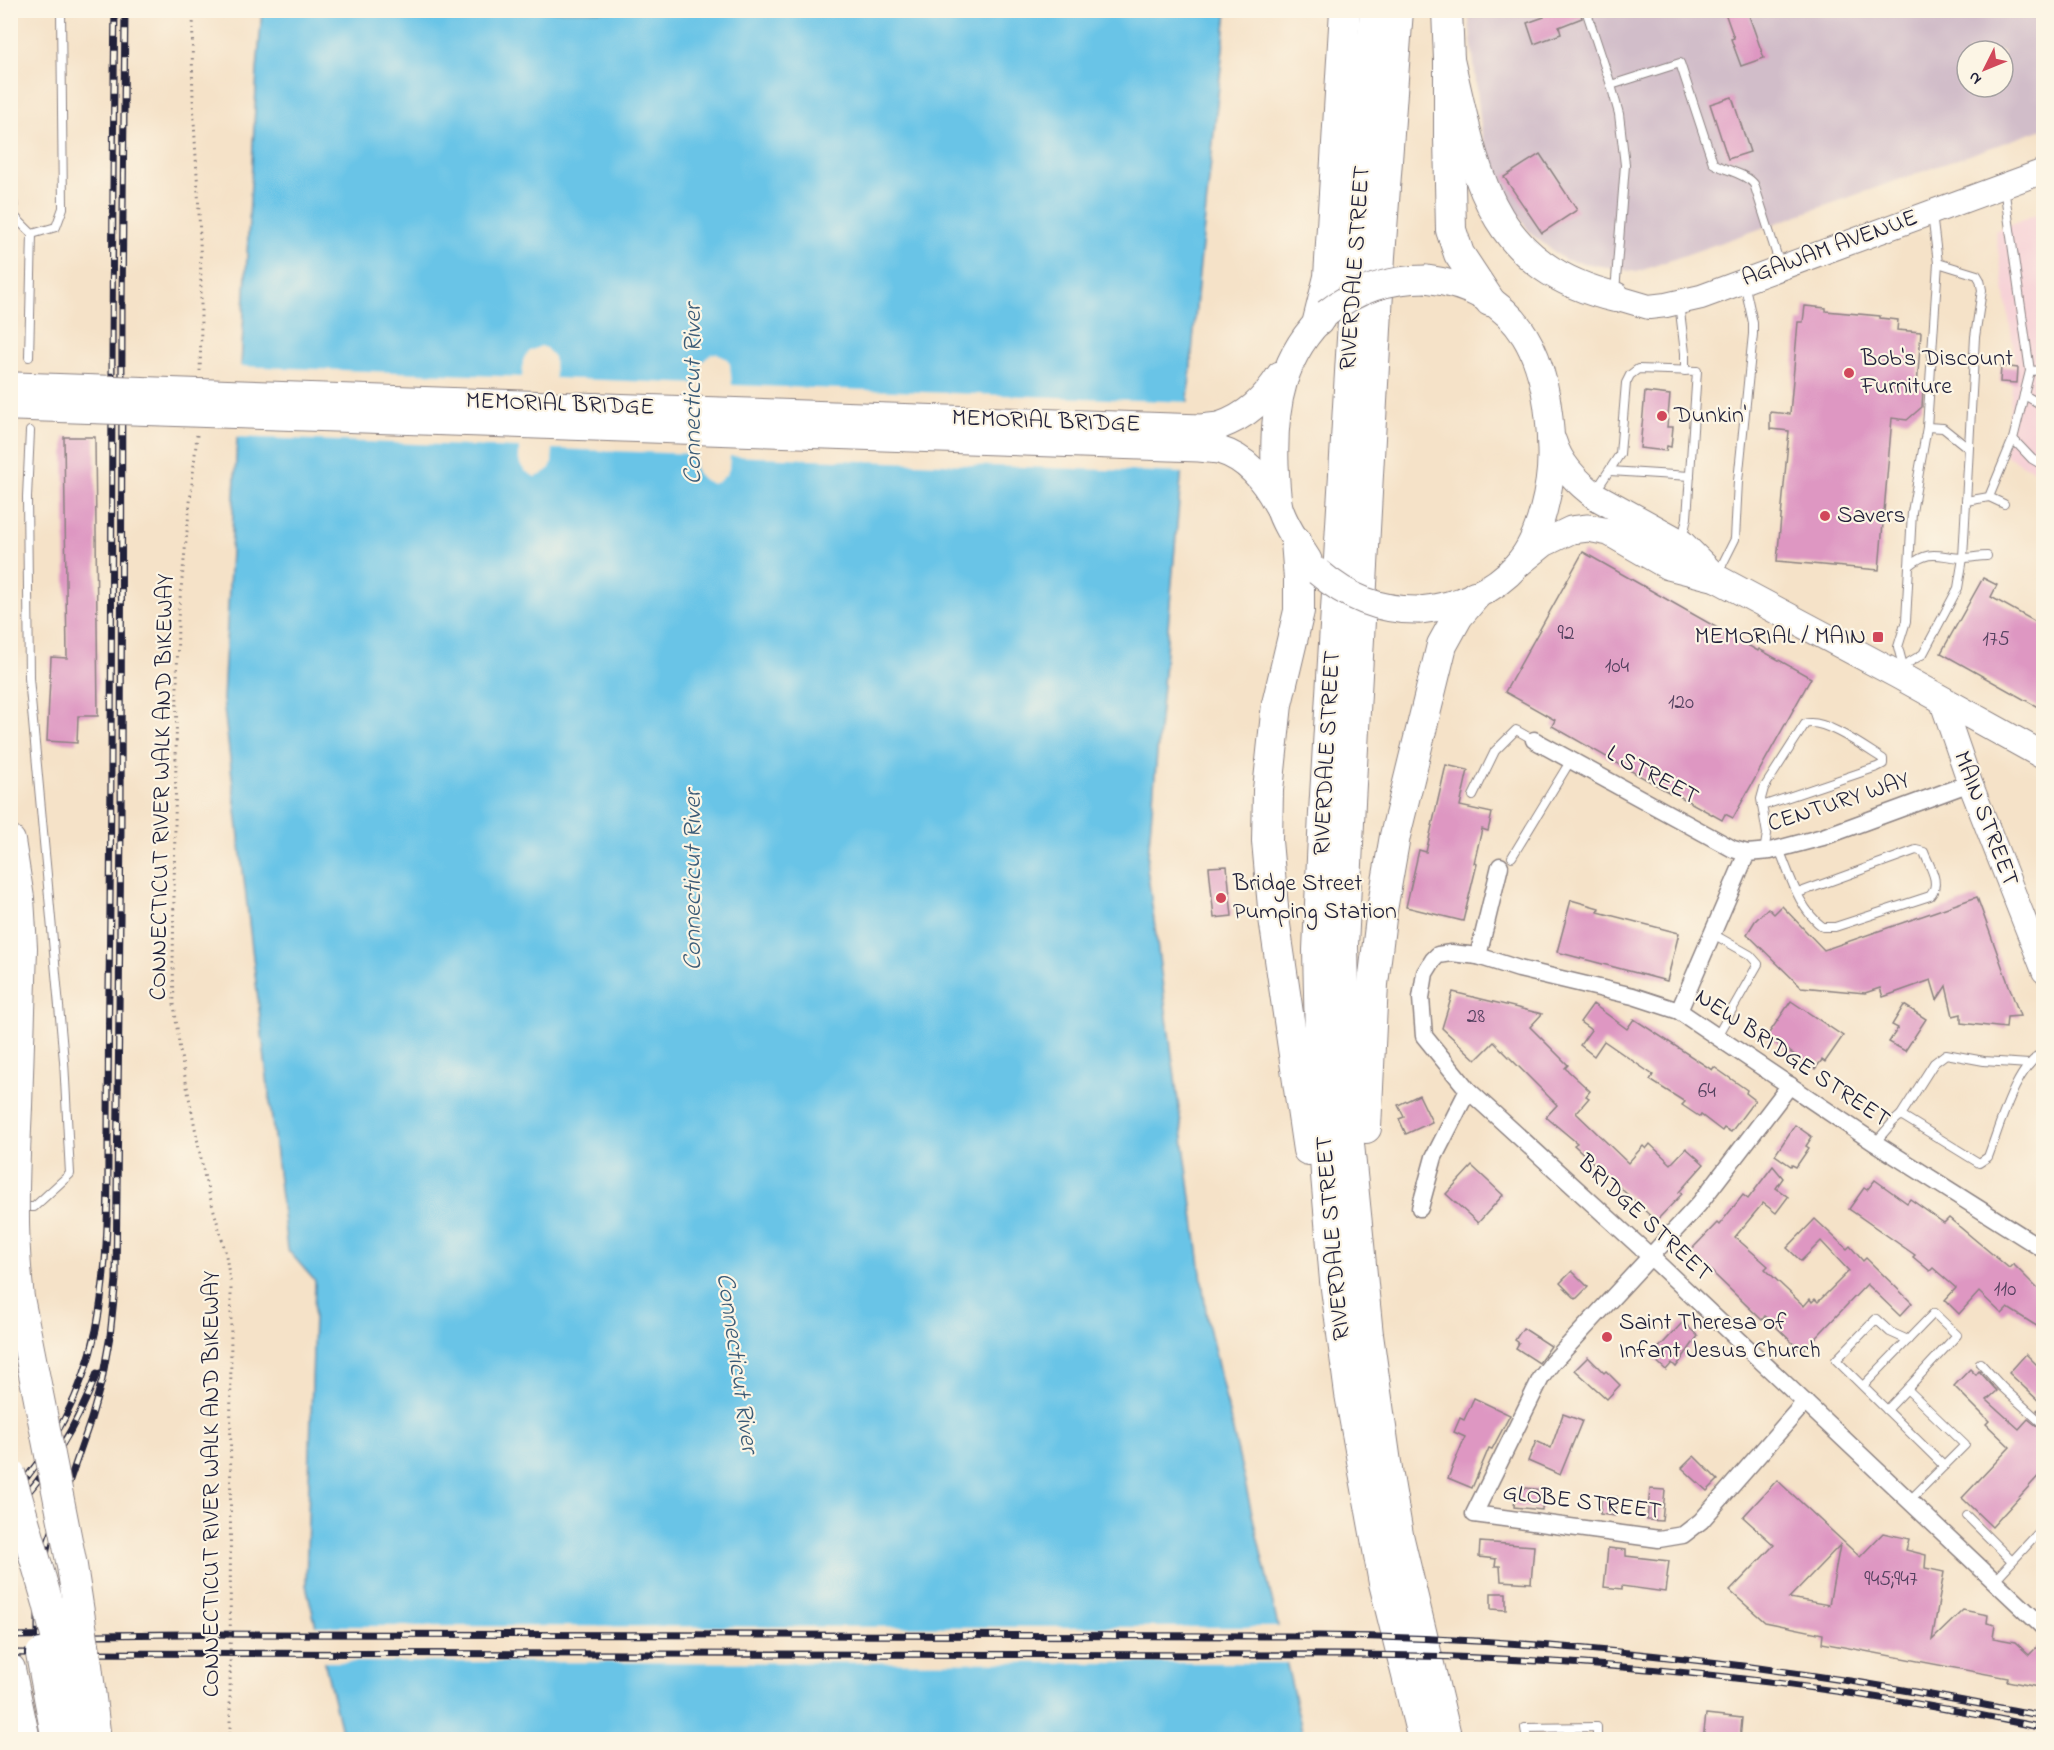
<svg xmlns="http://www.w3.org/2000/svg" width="2054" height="1750" viewBox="0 0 2054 1750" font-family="'Indie Flower',sans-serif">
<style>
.built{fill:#f6cfd6}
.industrial{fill:#d1bdc9;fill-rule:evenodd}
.water{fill:#69c4e7;stroke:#467391;stroke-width:1.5}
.pier{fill:#f5e2c8}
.building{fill:#de97c2;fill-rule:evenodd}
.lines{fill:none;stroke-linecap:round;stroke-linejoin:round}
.lane-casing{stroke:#8c8282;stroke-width:10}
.street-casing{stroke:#8c8282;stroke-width:19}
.secondary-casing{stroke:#8c8282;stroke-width:26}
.primary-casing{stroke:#8c8282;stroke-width:29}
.highway-casing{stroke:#8c8282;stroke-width:32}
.path{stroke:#8c8282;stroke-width:3;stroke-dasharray:1.5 4.5;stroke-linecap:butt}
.lane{stroke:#fff;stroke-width:8}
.street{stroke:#fff;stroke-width:16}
.secondary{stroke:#fff;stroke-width:24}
.primary{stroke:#fff;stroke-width:27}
.highway{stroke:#fff;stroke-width:30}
.rail-casing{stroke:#22223b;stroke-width:7}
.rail{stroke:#fcf5e5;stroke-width:4.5;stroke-dasharray:14;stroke-linecap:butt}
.primary-bridge-casing{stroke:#8c8282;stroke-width:29;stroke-linecap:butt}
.highway-bridge-casing{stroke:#8c8282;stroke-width:32;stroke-linecap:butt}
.path-bridge{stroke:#8c8282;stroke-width:3;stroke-dasharray:1.5 4.5;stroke-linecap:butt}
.primary-bridge{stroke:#fff;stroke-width:27}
.highway-bridge{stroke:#fff;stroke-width:30}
.poi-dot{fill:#d1495b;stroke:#fcf5e5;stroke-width:2}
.labels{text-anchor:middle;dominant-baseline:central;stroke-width:4.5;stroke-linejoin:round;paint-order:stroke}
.number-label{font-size:21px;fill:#513f5d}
.street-label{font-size:24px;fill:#22223b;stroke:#fcf5e5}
.poi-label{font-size:24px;fill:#22223b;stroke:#fcf5e5;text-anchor:start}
.water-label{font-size:26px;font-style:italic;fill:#3b5b77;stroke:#fcf5e5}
</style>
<rect width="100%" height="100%" fill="#fcf5e5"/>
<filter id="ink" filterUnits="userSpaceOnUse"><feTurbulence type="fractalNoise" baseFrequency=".0167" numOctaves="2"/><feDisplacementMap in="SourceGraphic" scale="12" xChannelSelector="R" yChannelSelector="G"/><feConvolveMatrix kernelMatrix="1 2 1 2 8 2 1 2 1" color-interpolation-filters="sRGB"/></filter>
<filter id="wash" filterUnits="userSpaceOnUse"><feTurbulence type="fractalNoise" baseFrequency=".008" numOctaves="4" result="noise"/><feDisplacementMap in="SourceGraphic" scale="24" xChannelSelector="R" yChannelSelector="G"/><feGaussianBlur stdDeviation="1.35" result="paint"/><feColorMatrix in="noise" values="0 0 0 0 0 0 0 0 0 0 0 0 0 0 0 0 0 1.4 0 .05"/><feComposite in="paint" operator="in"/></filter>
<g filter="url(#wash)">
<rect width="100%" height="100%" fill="#f5e2c8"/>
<path class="built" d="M 2043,211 L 2043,475 L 2005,455 L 2015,357 L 1995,231 Z"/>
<path class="industrial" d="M 1468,11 L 2043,11 L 2043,129 L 1637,272 L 1565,260 L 1531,234 L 1498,187 L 1482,135 ZM 1967,51 L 2003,51 L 2003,87 L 1967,87 Z"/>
<path class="water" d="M 262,11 L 1227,11 L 1199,273 L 1147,868 L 1207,1318 L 1304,1739 L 343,1739 L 306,1585 L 315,1281 L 287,1249 L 223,699 L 257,71 Z"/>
<g class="pier">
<path d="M 541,346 L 546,348 L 554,357 L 555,378 L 698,384 L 699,367 L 702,362 L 711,354 L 716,353 L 727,359 L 730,364 L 732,385 L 1190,402 L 1184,473 L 730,456 L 729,469 L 727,474 L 718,482 L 712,484 L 701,478 L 695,469 L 695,454 L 553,449 L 552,463 L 550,468 L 541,475 L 535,477 L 525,471 L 522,467 L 519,461 L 519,448 L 234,437 L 238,366 L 522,377 L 523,361 L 525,356 L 530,351 Z"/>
<path d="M 313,1626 L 1281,1627 L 1290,1663 L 321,1662 Z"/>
</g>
<g id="blocks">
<g class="building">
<path d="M 1541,10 L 1580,10 L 1582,18 L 1559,27 L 1561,34 L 1534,44 L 1527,23 L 1544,17 Z"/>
<path d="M 1724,10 L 1747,10 L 1764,58 L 1741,66 L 1731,39 L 1734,38 Z"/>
<path d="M 1732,97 L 1750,152 L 1728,159 L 1710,104 Z"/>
<path d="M 1540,154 L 1577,210 L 1542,233 L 1504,177 Z"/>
<path d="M 1805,306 L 1826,308 L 1826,311 L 1880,316 L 1880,318 L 1898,320 L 1897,330 L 1921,332 L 1917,387 L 1923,388 L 1922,407 L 1907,420 L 1892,418 L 1879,570 L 1777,561 L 1789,431 L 1770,429 L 1770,412 L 1790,414 L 1798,322 L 1803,322 Z"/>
<path d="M 2001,366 L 2018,368 L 2017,383 L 2000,382 Z"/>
<path d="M 1645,392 L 1670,395 L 1667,427 L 1673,427 L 1671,447 L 1667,446 L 1666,451 L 1640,448 Z"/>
<path d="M 64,437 L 95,437 L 98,716 L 78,716 L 77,743 L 47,741 L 51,657 L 67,658 Z"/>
<path d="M 1583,552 L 1758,651 L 1759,649 L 1811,678 L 1733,818 L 1725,814 L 1722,820 L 1670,791 L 1670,793 L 1552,726 L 1555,720 L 1505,692 Z"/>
<path d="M 1983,578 L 1997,585 L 1991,597 L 2043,626 L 2043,710 L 1941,653 Z"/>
<path d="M 1446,765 L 1468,770 L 1460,806 L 1492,813 L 1488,831 L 1482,829 L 1474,863 L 1477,864 L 1463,921 L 1406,907 L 1419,850 L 1426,852 Z"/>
<path d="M 1227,866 L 1232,916 L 1214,918 L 1209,867 Z"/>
<path d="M 1977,897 L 2020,1016 L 2007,1017 L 2006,1028 L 1961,1023 L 1961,1014 L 1953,1016 L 1946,986 L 1937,1000 L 1931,980 L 1883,997 L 1880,988 L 1865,993 L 1801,987 L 1747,934 L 1755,921 L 1768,908 L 1774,914 L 1782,906 L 1824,950 Z"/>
<path d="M 1571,900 L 1599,908 L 1598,912 L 1679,933 L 1667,981 L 1557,952 Z"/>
<path d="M 1453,992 L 1542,1014 L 1530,1027 L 1568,1065 L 1565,1068 L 1590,1091 L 1586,1096 L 1589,1098 L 1576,1113 L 1628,1163 L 1643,1146 L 1646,1149 L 1650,1144 L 1671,1164 L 1686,1148 L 1704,1164 L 1679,1192 L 1682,1194 L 1656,1221 L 1574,1145 L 1577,1143 L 1546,1117 L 1557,1105 L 1494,1042 L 1476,1060 L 1442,1028 Z"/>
<path d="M 1791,1001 L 1843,1036 L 1825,1062 L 1822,1060 L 1815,1069 L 1767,1036 Z"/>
<path d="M 1593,1004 L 1627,1029 L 1634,1019 L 1712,1070 L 1714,1067 L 1747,1090 L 1746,1093 L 1755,1100 L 1731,1132 L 1724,1128 L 1722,1131 L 1701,1115 L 1700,1117 L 1682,1105 L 1685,1102 L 1650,1080 L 1653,1075 L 1604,1041 L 1594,1056 L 1580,1045 L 1591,1030 L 1580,1022 Z"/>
<path d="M 1904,1005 L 1926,1019 L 1905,1051 L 1889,1042 L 1898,1028 L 1892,1025 Z"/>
<path d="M 1419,1095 L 1432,1122 L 1406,1134 L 1399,1119 L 1404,1117 L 1398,1105 Z"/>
<path d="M 1795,1125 L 1812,1137 L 1806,1146 L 1809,1148 L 1796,1167 L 1792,1165 L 1791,1166 L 1775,1155 Z"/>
<path d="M 1472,1166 L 1503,1195 L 1478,1223 L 1446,1194 Z"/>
<path d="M 1773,1166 L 1783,1178 L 1776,1188 L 1788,1197 L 1776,1213 L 1763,1203 L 1735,1237 L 1768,1266 L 1765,1269 L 1804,1306 L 1810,1299 L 1812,1302 L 1815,1299 L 1818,1302 L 1849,1271 L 1821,1241 L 1801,1261 L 1787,1248 L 1815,1219 L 1847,1249 L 1850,1246 L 1863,1261 L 1866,1258 L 1912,1303 L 1900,1316 L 1867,1284 L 1802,1352 L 1765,1316 L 1762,1320 L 1690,1251 L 1717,1223 L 1719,1225 L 1743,1195 L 1748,1199 Z"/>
<path d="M 1875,1180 L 1907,1203 L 1910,1199 L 1944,1223 L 1949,1218 L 2009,1268 L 2013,1264 L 2043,1294 L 2043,1330 L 2008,1308 L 2002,1314 L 1979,1292 L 1959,1314 L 1945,1300 L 1956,1288 L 1933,1268 L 1930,1271 L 1913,1257 L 1915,1255 L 1849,1209 L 1864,1188 L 1867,1190 Z"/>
<path d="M 1572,1271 L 1588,1287 L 1576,1299 L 1560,1283 Z"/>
<path d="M 1683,1322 L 1698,1336 L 1676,1367 L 1672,1363 L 1666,1370 L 1651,1356 Z"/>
<path d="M 1523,1328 L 1551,1346 L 1539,1363 L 1516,1348 L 1519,1343 L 1515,1340 Z"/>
<path d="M 2026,1354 L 2043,1371 L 2043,1416 L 2037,1410 L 2043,1405 L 2009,1373 Z"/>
<path d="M 1588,1357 L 1604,1373 L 1606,1371 L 1620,1385 L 1607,1399 L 1575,1370 Z"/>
<path d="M 1970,1369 L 1976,1375 L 1979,1371 L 1997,1391 L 1987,1400 L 2019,1429 L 2028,1419 L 2043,1431 L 2043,1471 L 1992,1527 L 1962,1498 L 2010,1447 L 1986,1424 L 1989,1421 L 1954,1386 Z"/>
<path d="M 1474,1398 L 1510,1415 L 1492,1449 L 1489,1448 L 1472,1488 L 1448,1478 L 1465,1437 L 1454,1432 L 1460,1418 L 1464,1420 Z"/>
<path d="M 1563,1414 L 1582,1421 L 1560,1475 L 1528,1461 L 1536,1441 L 1551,1448 Z"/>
<path d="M 1694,1456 L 1718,1480 L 1707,1491 L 1682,1468 Z"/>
<path d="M 1777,1480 L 1860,1557 L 1883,1533 L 1909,1539 L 1906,1550 L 1926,1555 L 1925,1568 L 1944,1572 L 1932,1640 L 1963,1610 L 1988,1615 L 1987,1623 L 1995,1625 L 1993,1638 L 2015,1642 L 2029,1655 L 2037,1647 L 2043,1656 L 2043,1688 L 2007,1681 L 2008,1678 L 1822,1643 L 1823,1634 L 1765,1622 L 1730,1591 L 1774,1545 L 1743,1517 ZM 1840,1545 L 1829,1605 L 1789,1598 Z"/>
<path d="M 1516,1487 L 1543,1490 L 1542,1510 L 1514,1507 Z"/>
<path d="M 1650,1489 L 1665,1490 L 1662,1521 L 1647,1520 Z"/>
<path d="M 1602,1496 L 1617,1497 L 1615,1516 L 1600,1514 Z"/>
<path d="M 1480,1542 L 1534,1546 L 1531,1583 L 1501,1581 L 1500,1566 L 1495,1566 L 1496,1559 L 1479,1557 Z"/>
<path d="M 1608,1548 L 1626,1550 L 1626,1556 L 1669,1561 L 1665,1592 L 1622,1586 L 1622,1589 L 1604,1587 Z"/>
<path d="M 1491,1593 L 1506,1593 L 1506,1610 L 1491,1609 Z"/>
<path d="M 1706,1714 L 1742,1718 L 1740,1740 L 1703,1740 Z"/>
</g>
</g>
</g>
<g filter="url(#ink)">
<use href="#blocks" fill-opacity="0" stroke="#8c8282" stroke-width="1.5"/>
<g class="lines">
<g class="lane-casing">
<g id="lane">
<path d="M 1586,10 L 1611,85"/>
<path d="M 10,150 L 14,216 L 32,234 L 56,227 L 63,208 L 61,10"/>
<path d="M 2004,187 L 2030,371 L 2013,439 L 2032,459 L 2044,466"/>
<path d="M 1615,292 L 1625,165 L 1619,114 L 1611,85 L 1680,63 L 1713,163 C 1726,171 1745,173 1754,184 L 1780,265"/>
<path d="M 1679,303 L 1685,353 L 1685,371"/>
<path d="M 29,357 L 32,234"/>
<path d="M 2030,371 L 2044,370"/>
<path d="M 2024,395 L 2044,406"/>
<path d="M 1927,427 L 1943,428 L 1968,448"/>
<path d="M 1610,471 L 1690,476"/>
<path d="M 1595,492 L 1620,454 L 1626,383 L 1630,375 L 1638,369 L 1697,371 L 1687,518 L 1682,540"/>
<path d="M 1989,497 L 2004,504"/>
<path d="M 1966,501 L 1989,497 L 2013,439"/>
<path d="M 1909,566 C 1930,548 1939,557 1963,558 C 1971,558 1979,556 1987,556"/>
<path d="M 1717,575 L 1735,539 L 1738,481 L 1753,334 L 1753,323 L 1744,282"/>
<path d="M 1903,666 L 1898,647 L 1906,621 L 1912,512 L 1927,427 L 1938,263 L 1932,214"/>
<path d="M 1899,673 L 1903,666 L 1923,654 L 1958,588 L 1963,558 L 1975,337 L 1982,290 L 1980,280 L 1977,275 L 1938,263"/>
<path d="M 1473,796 L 1495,751 L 1516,730 L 1534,740"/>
<path d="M 1762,806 L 1877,767 L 1883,764 L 1883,759 C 1867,749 1823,717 1805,724 L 1764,788 L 1761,799 L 1767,834 L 1764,852"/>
<path d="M 1779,849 C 1790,875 1799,910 1823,927 L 1835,927 L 1930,896 C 1942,883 1929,866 1924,852 L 1916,850 L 1798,893"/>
<path d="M 1512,857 L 1571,760"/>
<path d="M 1713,934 L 1750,955 L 1758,964 L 1717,1036"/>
<path d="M 1901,1115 L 1934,1063 L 1946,1054 L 1984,1061 L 2029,1064"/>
<path d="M 1875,1143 L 1893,1122 L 1901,1115 L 1979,1163 L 1988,1157 C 1999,1129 2016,1064 2044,1053"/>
<path d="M 20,1207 L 34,1207 L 70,1174 L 64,1061 L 29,678 L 27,497 L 30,431"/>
<path d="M 1908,1340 L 1890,1332 L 1876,1319 L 1836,1360 L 1944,1466"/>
<path d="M 1980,1363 L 2002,1387 L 2044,1425"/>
<path d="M 1863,1386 L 1934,1313 L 1957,1335 L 1907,1389 L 1965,1445 L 1910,1500"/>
<path d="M 1887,1410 L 1907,1389"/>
<path d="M 1967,1516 L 2012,1561"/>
<path d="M 1994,1581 L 2041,1530 L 2044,1530"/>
<path d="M 1527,1740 L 1525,1728 L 1597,1727 L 1597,1740"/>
</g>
</g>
<g class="street-casing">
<g id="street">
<path d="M 1534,740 L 1733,849 L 1747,853"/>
<path d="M 1478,956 L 1500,866"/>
<path d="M 1679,1011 L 1747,853 L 1770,851 L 1823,837 L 1970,783"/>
<path d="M 1790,1085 L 1699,1204 L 1552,1363 L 1541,1378 L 1474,1514 L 1659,1539 L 1683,1535 L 1701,1521 L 1805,1402"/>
<path d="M 1420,1208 L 1434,1157 L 1468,1090"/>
<path d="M 2044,1250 L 1875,1143 L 1679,1011 L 1633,996 L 1519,969 L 1478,956 L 1451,953 L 1438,955 L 1433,960 L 1425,973 L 1421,998 L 1424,1036 L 1468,1090 L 1651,1257 L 2044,1628"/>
</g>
</g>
<g class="secondary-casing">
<g id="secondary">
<path d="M 1615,297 L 1649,307 L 1666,305 L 1701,297 L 2044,171"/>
<path d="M 1941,699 L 1970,783 L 2044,971"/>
</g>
</g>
<g class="primary-casing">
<g id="primary">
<path d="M 1219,426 C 1247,416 1264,400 1280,375"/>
<path d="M 1553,442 C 1560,466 1578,483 1597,497 L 1681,543 L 1716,578"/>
<path d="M 1219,450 C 1247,458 1264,480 1277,504"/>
<path d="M 1308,560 C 1298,544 1284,525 1279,507 C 1276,494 1276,479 1275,465 C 1273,406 1282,354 1327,313"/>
<path d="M 1518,564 L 1544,543 L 1571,530 L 1588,528 L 1609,532 L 1668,566 L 1716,578 L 1898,675 L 2044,756"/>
<path d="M 1420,610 C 1457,606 1492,593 1517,565 C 1541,539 1552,484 1551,450 C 1549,362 1525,291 1426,279"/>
</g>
</g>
<g class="highway-casing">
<g id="highway">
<path d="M 1375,10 L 1362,169 L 1324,813 L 1318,950 L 1321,1079 L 1326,1175 L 1335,1281 L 1350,1394 L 1384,1583 L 1423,1740"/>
<path d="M 1398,10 L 1380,256 L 1350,802 L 1343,946 L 1347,1124 L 1368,1335 L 1387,1470 L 1398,1535 L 1447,1740"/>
<path d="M 1447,10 L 1449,60 L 1449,137 L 1451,230 L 1459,254 L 1490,301"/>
<path d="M 1449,60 C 1475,170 1486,266 1615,297"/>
<path d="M 1318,321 L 1329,277 L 1345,10"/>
<path d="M 1296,541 L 1299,579 L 1299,611 L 1277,704 L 1268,790 L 1267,841 L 1274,918 L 1308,1150"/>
<path d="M 10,841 L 19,898 L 22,948 L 17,1106"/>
<path d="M 1366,1128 L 1373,984 L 1382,910 L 1395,836 L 1442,645 L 1458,616 L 1475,596"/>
<path d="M 10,1669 L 25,1740"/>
</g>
</g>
<g class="path">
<path d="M 194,10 C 190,66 194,120 197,175 C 201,240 202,306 200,371"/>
<path d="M 197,435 L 178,618 L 173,963 L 174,1004 L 180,1051 L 205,1179 L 225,1250 L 231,1286"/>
</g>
<use href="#lane" class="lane"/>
<use href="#street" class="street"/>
<use href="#secondary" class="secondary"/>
<use href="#primary" class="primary"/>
<use href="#highway" class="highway"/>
<g class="rail-casing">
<g id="rail">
<path d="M 10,1497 C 53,1450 83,1392 96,1330 C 109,1263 108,1194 108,1126 C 108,1053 109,979 110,906 C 113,607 110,309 115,10"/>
<path d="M 10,1513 C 49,1472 77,1426 97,1373"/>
<path d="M 10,1636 L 183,1634 L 1319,1636 C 1495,1637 1670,1654 1843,1680 C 1910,1690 1977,1704 2044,1716"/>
<path d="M 10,1653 L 1348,1655 C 1581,1656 1815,1680 2044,1728"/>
<path d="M 49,1740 L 38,1653 L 38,1611 L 48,1543 L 91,1419 L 102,1380 L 110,1336 L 116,1280 L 121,829 L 122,308 L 125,10"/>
</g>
</g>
<use href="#rail" class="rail"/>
<g class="primary-bridge-casing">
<g id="primary-bridge">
<path d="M 1327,313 C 1355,290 1390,279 1426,279"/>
<path d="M 16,386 L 1201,428 L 1219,426"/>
<path d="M 16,407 L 1199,448 L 1219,450"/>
<path d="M 1318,572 C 1348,598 1380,611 1420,610"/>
</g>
</g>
<g class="highway-bridge-casing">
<g id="highway-bridge">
<path d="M 17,1106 C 14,1170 11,1234 19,1298 L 72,1566 L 87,1665 L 96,1740"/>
<path d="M 10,1473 L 48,1603 L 78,1728"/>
<path d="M 41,1654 L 57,1740"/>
</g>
</g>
<path class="path-bridge" d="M 230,1740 L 231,1286"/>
<use href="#primary-bridge" class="primary-bridge"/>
<use href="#highway-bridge" class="highway-bridge"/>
</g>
</g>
<g class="poi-dot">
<circle cx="1849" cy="373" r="6"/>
<circle cx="1662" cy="416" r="6"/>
<circle cx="1825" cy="516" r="6"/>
<rect x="1872" y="631" width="12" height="12" rx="3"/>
<circle cx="1221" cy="898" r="6"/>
<circle cx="1607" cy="1337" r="6"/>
</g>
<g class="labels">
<g class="number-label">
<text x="1566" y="634">92</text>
<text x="1996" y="640">175</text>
<text x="1617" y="667">104</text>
<text x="1681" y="703">120</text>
<text x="1476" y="1017">28</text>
<text x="1707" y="1092">64</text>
<text x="2005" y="1290">110</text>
<text x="1891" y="1580">945;947</text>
</g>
<g class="street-label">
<text transform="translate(1830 249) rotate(-20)">AGAWAM AVENUE</text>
<text transform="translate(1356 268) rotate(-86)">RIVERDALE STREET</text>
<text transform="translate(560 405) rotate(2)">MEMORIAL BRIDGE</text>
<text transform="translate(1046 422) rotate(2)">MEMORIAL BRIDGE</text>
<text transform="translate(1328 753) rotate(-87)">RIVERDALE STREET</text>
<text transform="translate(1652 776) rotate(28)">L STREET</text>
<text transform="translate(163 787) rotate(-89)">CONNECTICUT RIVER WALK AND BIKEWAY</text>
<text transform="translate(1839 803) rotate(-18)">CENTURY WAY</text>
<text transform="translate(1985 819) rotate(69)">MAIN STREET</text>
<text transform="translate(1792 1059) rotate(34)">NEW BRIDGE STREET</text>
<text transform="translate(1644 1219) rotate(43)">BRIDGE STREET</text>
<text transform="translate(1334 1238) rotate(-95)">RIVERDALE STREET</text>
<text transform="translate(212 1484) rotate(-90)">CONNECTICUT RIVER WALK AND BIKEWAY</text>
<text transform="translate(1582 1503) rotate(7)">GLOBE STREET</text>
</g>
<g class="poi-label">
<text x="1861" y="359">Bob's Discount<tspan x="1861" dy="28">Furniture</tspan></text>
<text x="1674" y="416">Dunkin'</text>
<text x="1837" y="516">Savers</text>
<text x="1866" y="637" text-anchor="end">MEMORIAL / MAIN</text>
<text x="1233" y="884">Bridge Street<tspan x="1233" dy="28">Pumping Station</tspan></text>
<text x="1619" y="1323">Saint Theresa of<tspan x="1619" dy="28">Infant Jesus Church</tspan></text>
</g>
<g class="water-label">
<text transform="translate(694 394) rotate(-90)">Connecticut River</text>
<text transform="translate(694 880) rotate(-90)">Connecticut River</text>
<text transform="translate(736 1363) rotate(82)">Connecticut River</text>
</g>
</g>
<rect width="2054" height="1750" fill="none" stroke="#fcf5e5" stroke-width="36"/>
<g transform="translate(1985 69) rotate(227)"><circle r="28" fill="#fcf5e5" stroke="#a5a1a1" stroke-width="1.5"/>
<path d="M0-4.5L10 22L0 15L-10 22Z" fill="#d1495b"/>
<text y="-9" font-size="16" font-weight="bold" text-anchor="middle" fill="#22223b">N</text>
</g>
</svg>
